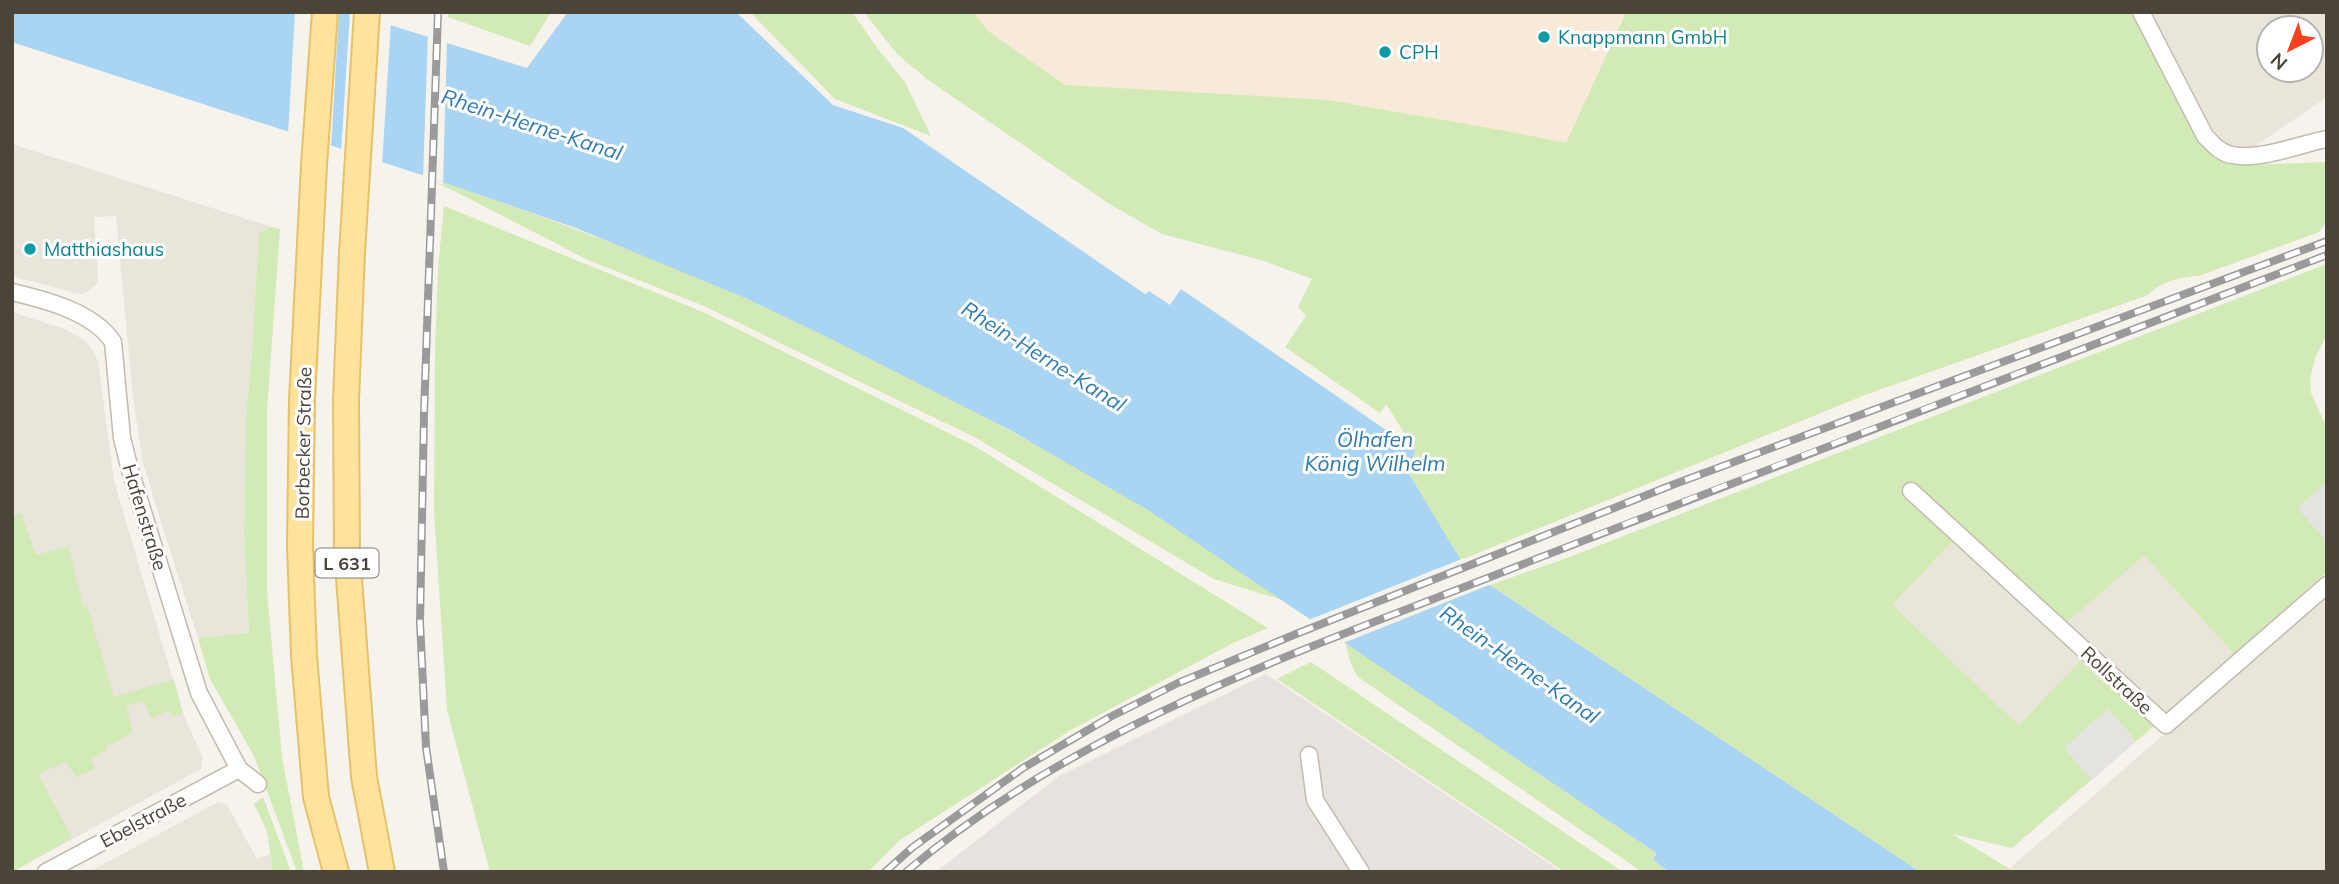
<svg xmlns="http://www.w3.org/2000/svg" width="2339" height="884" viewBox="0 0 2339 884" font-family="Mulish,sans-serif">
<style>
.residential{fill:#eae5da;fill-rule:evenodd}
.commercial{fill:#f7ead8}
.industrial{fill:#e6e2dd}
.green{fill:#d2eab5}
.parking{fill:#e5e3e0}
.water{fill:#a9d4f2}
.pier{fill:#f6f3ec}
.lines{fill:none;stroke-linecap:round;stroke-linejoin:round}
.minor-casing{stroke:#c2bbae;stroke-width:19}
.primary-casing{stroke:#e6c16a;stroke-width:28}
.minor{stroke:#fff;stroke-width:16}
.primary{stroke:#ffe39c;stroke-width:24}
.rail-casing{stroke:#9a9a9a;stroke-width:8}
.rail{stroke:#fff;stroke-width:5;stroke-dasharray:16;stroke-linecap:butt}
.culture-dot{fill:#0f9aa8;stroke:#fff;stroke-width:2.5}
.labels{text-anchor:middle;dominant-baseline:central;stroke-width:6;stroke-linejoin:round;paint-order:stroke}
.shield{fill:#fff;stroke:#817c74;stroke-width:2}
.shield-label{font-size:18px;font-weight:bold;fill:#4b4439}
.culture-label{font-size:19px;fill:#0d838f;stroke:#fff;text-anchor:start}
.street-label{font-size:19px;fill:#4b4439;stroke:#fff}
.water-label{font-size:21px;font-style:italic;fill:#2e7ab2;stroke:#fff}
</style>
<rect width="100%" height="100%" fill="#f6f3ec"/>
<g class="residential">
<path d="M 2144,12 L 2327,12 L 2327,97 L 2248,151 L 2218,144 ZM 2269,28 L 2311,28 L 2311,70 L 2269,70 Z"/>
<path d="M 12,144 L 272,227 L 259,232 L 252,351 L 246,417 L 244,533 L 249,633 L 198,638 L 166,538 L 143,463 L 133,397 L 116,216 L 94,217 L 98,276 L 97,283 L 90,290 L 83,294 L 75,293 L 12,276 Z"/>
<path d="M 12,312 L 65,329 L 84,340 L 93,351 L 98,361 L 114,481 L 183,714 L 203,758 L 201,769 L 12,872 Z"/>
<path d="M 1954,540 L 2054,634 L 2144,556 L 2234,654 L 2155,725 L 2080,661 L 2019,725 L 1891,605 Z"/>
<path d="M 2327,593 L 2327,872 L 2015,872 L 2010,868 Z"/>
<path d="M 218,802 L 227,805 L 257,859 L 270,854 L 273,872 L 89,872 Z"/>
</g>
<path class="commercial" d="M 973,12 L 1625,12 L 1566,143 L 1065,85 L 988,32 Z"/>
<path class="industrial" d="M 1266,674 L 1562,872 L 936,872 L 1059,776 Z"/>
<g class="green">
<path d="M 448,12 L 551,12 L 530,46 L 448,17 Z"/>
<path d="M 750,12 L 852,12 L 878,49 L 905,82 L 931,136 L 835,99 Z"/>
<path d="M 864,12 L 973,12 L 988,31 L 1065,85 L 1327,100 L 1501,130 L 1566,143 L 1626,12 L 2136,12 L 2230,161 L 2249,165 L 2327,162 L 2327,221 L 2319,232 L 2199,276 C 2181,277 2161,281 2148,295 L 1865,395 L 1461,560 L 1408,472 L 1415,450 L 1386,404 L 1380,413 L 1285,347 L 1306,316 L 1298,307 L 1312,279 L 1264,261 L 1162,234 L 1111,205 L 928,80 L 897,54 Z"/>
<path d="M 425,176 C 533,213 642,251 747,299 C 883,361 1018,432 1146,508 C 1193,536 1237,570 1282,600 L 1214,579 L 976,438 L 704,306 L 588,260 L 456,192 L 429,180 Z"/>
<path d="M 444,206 L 703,312 L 973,445 L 1268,628 L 1233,643 L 1071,730 L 900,840 L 868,872 L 490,872 L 447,710 L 434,511 L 435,350 L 438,268 Z"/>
<path d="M 272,227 L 280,229 L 267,410 L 267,591 L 282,757 L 304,872 L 297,872 L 254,756 L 210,679 L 198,638 L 249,633 L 244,533 L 246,417 L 252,351 L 259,232 Z"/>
<path d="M 2327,264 L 2327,334 L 2315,358 L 2310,379 L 2311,393 L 2327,428 L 2327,572 L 2234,654 L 2144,556 L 2054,634 L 1954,540 L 1892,605 L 2019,725 L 2080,661 L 2155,725 L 2012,848 L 1952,834 L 2015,872 L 1920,872 L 1490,585 L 1564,559 Z"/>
<path d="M 21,513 L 36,555 L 68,546 L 83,606 L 87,605 L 114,697 L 174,679 L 183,714 L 173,717 L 169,710 L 151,719 L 144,701 L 126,706 L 133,732 L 106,747 L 106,750 L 91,760 L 95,769 L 76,777 L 66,762 L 38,774 L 72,838 L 12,872 L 12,516 Z"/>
<path d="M 1345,642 L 1655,852 L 1656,855 L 1653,860 L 1669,872 L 1642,872 L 1358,677 L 1351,664 Z"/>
<path d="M 1311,662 L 1623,872 L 1565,872 L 1277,679 Z"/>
<path d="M 263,797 L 291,872 L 273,872 L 267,831 L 254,804 Z"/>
</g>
<g class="parking">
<path d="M 2327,482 L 2327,542 L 2297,508 Z"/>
<path d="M 2108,708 L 2136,741 L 2092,780 L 2064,748 Z"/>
</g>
<path class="water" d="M 12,12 L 349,12 L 527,68 L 568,12 L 736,12 L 833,105 L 903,128 L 1145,294 L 1149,291 L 1170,305 L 1181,289 L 1415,450 L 1408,472 L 1461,560 L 1490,585 L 1920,872 L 1669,872 L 1653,860 L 1656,855 L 1655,852 L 1148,510 L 1010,430 L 827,337 L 745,298 L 576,228 L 425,176 L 12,42 Z"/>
<g class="pier">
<path d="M 295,12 L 339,12 L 331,149 L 288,135 Z"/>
<path d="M 350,12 L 360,12 L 391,22 L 382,165 L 341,152 Z"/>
<path d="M 428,33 L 447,40 L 443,185 L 423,178 Z"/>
<path d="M 1464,558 L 1494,583 L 1341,644 L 1306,621 Z"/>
</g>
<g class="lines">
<g class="minor-casing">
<g id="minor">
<path d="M 2141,12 L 2205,136 C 2213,144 2220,153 2232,155 C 2259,161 2300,144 2327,139"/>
<path d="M 12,292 C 46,300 93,312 113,342 L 122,438 L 130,470 L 199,693 L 239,769 L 258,784"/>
<path d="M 1911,491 L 2166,725 L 2327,585"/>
<path d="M 1309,755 L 1315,800 L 1361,872"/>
<path d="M 46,872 L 239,769"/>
</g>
</g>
<g class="primary-casing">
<g id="primary">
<path d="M 325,12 L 314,165 L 302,400 L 300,545 L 304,656 L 316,797 L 336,872"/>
<path d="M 367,12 L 352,253 L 346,400 L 347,552 L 364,777 L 382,872"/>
</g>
</g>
<use href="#minor" class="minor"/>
<use href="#primary" class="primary"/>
<g class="rail-casing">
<g id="rail">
<path d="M 438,12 L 424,414 L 420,622 L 426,747 L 444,872"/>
<path d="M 885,872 L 913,847 L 1023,768 L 1110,717 L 1178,683 L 1296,634 L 1672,485 L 2327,241"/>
<path d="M 906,872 C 1078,726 1296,653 1503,572 C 1777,464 2053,361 2327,255"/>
</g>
</g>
<use href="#rail" class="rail"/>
</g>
<g class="culture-dot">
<circle cx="1544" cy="37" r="7"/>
<circle cx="1385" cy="52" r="7"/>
<circle cx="30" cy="249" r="7"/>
</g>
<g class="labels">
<rect class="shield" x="315.5" y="548.5" width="63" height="29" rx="5"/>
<g class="shield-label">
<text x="347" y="563">L 631</text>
</g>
<g class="culture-label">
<text x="1558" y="37">Knappmann GmbH</text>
<text x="1399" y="52">CPH</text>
<text x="44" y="249">Matthiashaus</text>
</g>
<g class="street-label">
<text transform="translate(303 443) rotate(-89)">Borbecker Straße</text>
<text transform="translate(145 517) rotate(73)">Hafenstraße</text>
<text transform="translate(2117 680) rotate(43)">Rollstraße</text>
<text transform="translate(143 820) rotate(-28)">Ebelstraße</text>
</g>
<g class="water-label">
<text transform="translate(532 124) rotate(18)">Rhein-Herne-Kanal</text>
<text transform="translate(1044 356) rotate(32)">Rhein-Herne-Kanal</text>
<text x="1375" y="439">Ölhafen<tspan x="1375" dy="24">König Wilhelm</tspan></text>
<text transform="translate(1520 664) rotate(35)">Rhein-Herne-Kanal</text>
</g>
</g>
<rect width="2339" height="884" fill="none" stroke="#4b4439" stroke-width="28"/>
<g transform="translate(2290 49) rotate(222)"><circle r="33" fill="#ffffff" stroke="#b7b4b0" stroke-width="2"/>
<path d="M0-5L12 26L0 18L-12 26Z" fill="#fc3f1d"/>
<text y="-10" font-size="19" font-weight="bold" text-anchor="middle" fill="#4b4439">N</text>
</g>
</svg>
